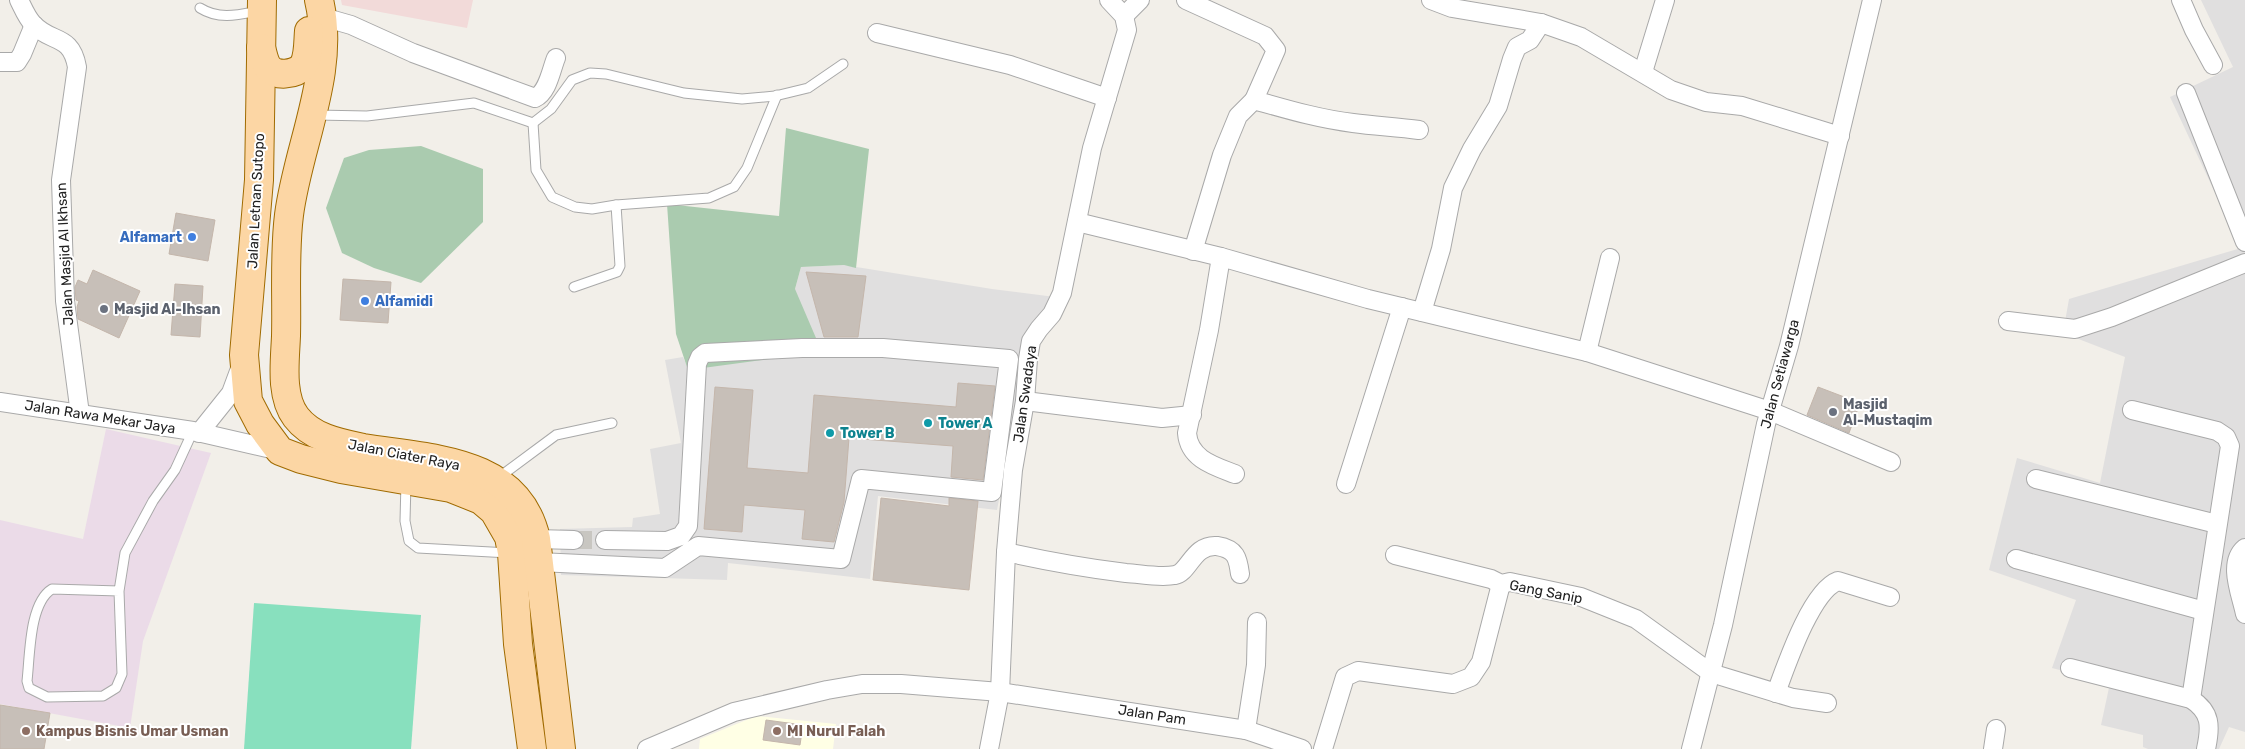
<svg xmlns="http://www.w3.org/2000/svg" width="2245" height="749" viewBox="0 0 2245 749" font-family="Rubik,sans-serif">
<style>
.residential{fill:#e0dfdf}
.commercial{fill:#f2dad9}
.industrial{fill:#ebdbe8}
.education{fill:#ffffe5}
.cemetery{fill:#aacbaf}
.pitch{fill:#88e0be}
.building{fill:#c7bfb8;stroke:#c4b6ab}
.lines{fill:none;stroke-linecap:round;stroke-linejoin:round}
.street-tunnel{stroke:#c8c6c1;stroke-width:18;stroke-dasharray:18 9;stroke-linecap:butt}
.lane-casing{stroke:#a9a9a9;stroke-width:11}
.street-casing{stroke:#a9a9a9;stroke-width:20}
.primary-casing{stroke:#a06b00;stroke-width:30}
.lane{stroke:#fff;stroke-width:9}
.street{stroke:#fff;stroke-width:18}
.primary{stroke:#fcd6a4;stroke-width:28}
.shop-dot{fill:#3f7fe0;stroke:#fff;stroke-width:2}
.worship-dot{fill:#6b7280;stroke:#fff;stroke-width:2}
.culture-dot{fill:#0f9aa8;stroke:#fff;stroke-width:2}
.education-dot{fill:#8d6e63;stroke:#fff;stroke-width:2}
.labels{text-anchor:middle;dominant-baseline:central;stroke-width:4;stroke-linejoin:round;paint-order:stroke}
.street-label{font-size:14px;fill:#222;stroke:#fff}
.shop-label{font-size:14px;font-weight:bold;fill:#366cbe;stroke:#fff;text-anchor:end}
.worship-label{font-size:14px;font-weight:bold;fill:#5b616d;stroke:#fff;text-anchor:start}
.culture-label{font-size:14px;font-weight:bold;fill:#0d838f;stroke:#fff;text-anchor:start}
.education-label{font-size:14px;font-weight:bold;fill:#785e54;stroke:#fff;text-anchor:start}
</style>
<rect width="100%" height="100%" fill="#f2efe9"/>
<g class="residential">
<path d="M 2201,0 L 2245,0 L 2245,732 L 2229,727 L 2219,749 L 2148,749 L 2143,747 L 2143,735 L 2101,725 L 2110,683 L 2052,668 L 2076,600 L 1989,570 L 2017,458 L 2100,483 L 2125,357 L 2063,333 L 2069,299 L 2241,248 L 2170,97 L 2233,67 Z"/>
<path d="M 844,265 L 992,289 L 1063,298 L 1027,354 L 997,510 L 878,496 L 870,579 L 728,563 L 727,580 L 561,575 L 560,529 L 632,527 L 633,518 L 660,514 L 650,449 L 681,443 L 665,360 L 683,357 L 689,370 L 795,289 L 801,267 Z"/>
</g>
<path class="commercial" d="M 341,0 L 473,0 L 467,28 L 342,5 Z"/>
<path class="industrial" d="M 106,429 L 211,453 L 143,641 L 130,728 L 0,704 L 0,520 L 83,539 Z"/>
<path class="education" d="M 756,716 L 836,724 L 833,749 L 699,749 L 700,739 Z"/>
<g class="cemetery">
<path d="M 786,128 L 869,149 L 856,268 L 844,265 L 801,267 L 795,289 L 822,352 L 688,370 L 676,334 L 667,204 L 779,216 Z"/>
<path d="M 421,146 L 483,169 L 483,222 L 421,283 L 374,268 L 342,253 L 326,208 L 344,158 L 369,150 Z"/>
</g>
<path class="pitch" d="M 254,603 L 421,615 L 411,749 L 244,749 Z"/>
<g class="building">
<path d="M 176,213 L 215,220 L 208,261 L 169,254 Z"/>
<path d="M 93,270 L 140,291 L 119,338 L 78,319 L 77,307 L 79,301 L 76,300 L 75,287 L 78,280 L 87,284 Z"/>
<path d="M 806,272 L 866,276 L 858,337 L 824,337 Z"/>
<path d="M 343,279 L 391,282 L 388,323 L 340,320 Z"/>
<path d="M 175,284 L 203,286 L 200,337 L 171,335 Z"/>
<path d="M 958,383 L 995,386 L 983,480 L 951,477 L 953,446 L 849,438 L 844,502 L 834,542 L 802,539 L 805,510 L 744,505 L 742,532 L 704,529 L 715,387 L 753,390 L 747,468 L 808,473 L 814,395 L 956,407 Z"/>
<path d="M 1818,387 L 1860,403 L 1849,433 L 1807,415 Z"/>
<path d="M 881,498 L 949,506 L 949,498 L 978,501 L 969,590 L 873,580 Z"/>
<path d="M 0,705 L 50,713 L 44,749 L 0,749 Z"/>
<path d="M 766,720 L 803,725 L 800,745 L 763,740 Z"/>
</g>
<g class="lines">
<path class="street-tunnel" d="M 574,540 L 605,540"/>
<g class="lane-casing">
<g id="lane">
<path d="M 200,8 C 219,20 238,15 259,11"/>
<path d="M 316,115 L 367,116 L 474,103 L 533,123 L 551,109 L 572,80 L 590,73 L 606,74 L 684,93 L 742,99 L 775,96 L 808,88 L 843,64"/>
<path d="M 533,123 L 536,170 L 552,197 L 575,207 L 592,209 L 616,205 L 709,198 L 734,187 L 747,168 L 777,95"/>
<path d="M 574,287 L 617,272 L 620,266 L 616,205"/>
<path d="M 498,478 L 556,435 L 612,423"/>
<path d="M 406,482 L 405,521 L 409,541 L 418,548 L 509,553"/>
<path d="M 119,591 L 52,589 C 29,603 30,656 27,681 L 29,688 L 47,697 L 103,696 L 116,688 L 122,674 L 119,591 L 125,553 L 153,501 L 175,470 L 193,431"/>
</g>
</g>
<g class="street-casing">
<g id="street">
<path d="M 19,0 C 23,8 27,18 33,24 C 51,44 71,33 77,67 L 61,180 L 65,301 L 80,414"/>
<path d="M 1186,0 L 1265,36 L 1276,50 L 1254,100 L 1238,116 L 1222,155 L 1193,251"/>
<path d="M 1431,0 L 1452,8 L 1541,23 L 1581,37 L 1671,90 L 1706,102 L 1742,106 L 1840,136"/>
<path d="M 2181,0 L 2194,30 L 2213,65"/>
<path d="M 1124,16 L 1140,0"/>
<path d="M 323,17 L 351,25 L 413,53 L 535,98 C 548,92 551,70 556,58"/>
<path d="M 877,33 L 1010,65 L 1107,98"/>
<path d="M 0,62 L 17,62 L 22,54 L 34,25"/>
<path d="M 1643,72 L 1665,0"/>
<path d="M 2186,93 L 2245,242"/>
<path d="M 1254,100 C 1286,109 1319,119 1353,123 C 1375,126 1397,127 1419,130"/>
<path d="M 1077,222 L 1221,257 L 1368,299 L 1587,352 L 1770,411 L 1891,462"/>
<path d="M 1221,257 L 1209,330 L 1187,433 C 1189,459 1214,466 1235,474"/>
<path d="M 1422,312 L 1441,249 L 1453,188 L 1472,149 L 1498,106 L 1512,59 L 1517,47 L 1530,40 L 1541,23"/>
<path d="M 2008,321 L 2075,329 L 2112,317 L 2245,263"/>
<path d="M 1587,352 L 1610,258"/>
<path d="M 1025,401 L 1162,418 L 1192,415"/>
<path d="M 0,402 L 193,431 L 280,451"/>
<path d="M 2132,410 L 2217,431 L 2226,437 L 2230,446 L 2191,699"/>
<path d="M 199,433 L 231,393 L 241,366"/>
<path d="M 2036,479 L 2217,524"/>
<path d="M 1346,484 L 1402,307"/>
<path d="M 536,539 L 574,540"/>
<path d="M 2245,548 C 2227,563 2241,594 2245,614"/>
<path d="M 1006,552 C 1046,561 1085,568 1126,573 C 1142,574 1160,578 1175,575 C 1189,573 1193,544 1217,546 C 1236,549 1238,558 1240,574"/>
<path d="M 1395,555 L 1491,579 L 1501,584 L 1510,582 L 1581,597 L 1636,619 L 1711,673 L 1793,698 L 1827,703"/>
<path d="M 2016,559 L 2204,611"/>
<path d="M 539,562 L 665,568 L 698,546 L 841,559 L 861,479 L 992,492 L 1009,359 L 883,348 L 802,348 L 705,353 L 700,357 L 697,364 L 688,526 L 681,536 L 667,541 L 605,540"/>
<path d="M 2070,668 L 2191,699 C 2211,712 2211,726 2206,749"/>
<path d="M 1776,693 C 1786,666 1811,591 1838,581 L 1890,597"/>
<path d="M 1246,730 L 1256,665 L 1257,622"/>
<path d="M 647,749 L 734,712 L 827,690 L 862,684 L 901,684 L 1000,692 L 1246,730 L 1302,749"/>
<path d="M 989,749 L 1000,692 L 1006,552 L 1013,470 L 1025,401 L 1028,359 L 1031,341 L 1039,329 L 1052,314 L 1062,293 L 1092,148 L 1127,30 L 1124,16 L 1109,0"/>
<path d="M 1323,749 L 1345,677 L 1358,671 L 1453,684 L 1471,677 L 1481,662 L 1501,584"/>
<path d="M 1691,749 L 1723,625 L 1766,424 L 1789,346 L 1872,0"/>
<path d="M 1993,749 L 1996,729"/>
</g>
</g>
<g class="primary-casing">
<g id="primary">
<path d="M 262,0 L 259,180 L 244,355 L 248,401 L 260,424 L 280,451 L 301,459 L 341,469 L 451,488 L 481,500 L 494,511 L 509,537 L 512,553 L 518,644 L 532,749"/>
<path d="M 319,0 C 336,72 298,145 289,215 C 284,254 287,297 286,336 C 285,361 280,396 296,417 C 312,438 339,443 363,448 C 430,459 518,458 536,539 L 561,749"/>
<path d="M 261,48 C 263,54 264,62 268,67 C 275,77 295,75 303,66 C 309,57 308,41 309,31"/>
</g>
</g>
<use href="#lane" class="lane"/>
<use href="#street" class="street"/>
<use href="#primary" class="primary"/>
</g>
<g class="shop-dot">
<circle cx="192" cy="237" r="5"/>
<circle cx="365" cy="301" r="5"/>
</g>
<g class="worship-dot">
<circle cx="104" cy="309" r="5"/>
<circle cx="1833" cy="412" r="5"/>
</g>
<g class="culture-dot">
<circle cx="928" cy="423" r="5"/>
<circle cx="830" cy="433" r="5"/>
</g>
<g class="education-dot">
<circle cx="26" cy="731" r="5"/>
<circle cx="777" cy="731" r="5"/>
</g>
<g class="labels">
<g class="street-label">
<text transform="translate(256 201) rotate(-87)">Jalan Letnan Sutopo</text>
<text transform="translate(65 254) rotate(-93)">Jalan Masjid Al Ikhsan</text>
<text transform="translate(1780 374) rotate(-75)">Jalan Setiawarga</text>
<text transform="translate(1025 394) rotate(-82)">Jalan Swadaya</text>
<text transform="translate(100 417) rotate(9)">Jalan Rawa Mekar Jaya</text>
<text transform="translate(404 455) rotate(11)">Jalan Ciater Raya</text>
<text transform="translate(1546 592) rotate(11)">Gang Sanip</text>
<text transform="translate(1152 715) rotate(9)">Jalan Pam</text>
</g>
<g class="shop-label">
<text x="182" y="237">Alfamart</text>
<text x="375" y="301" text-anchor="start">Alfamidi</text>
</g>
<g class="worship-label">
<text x="114" y="309">Masjid Al-Ihsan</text>
<text x="1843" y="404">Masjid<tspan x="1843" dy="16">Al-Mustaqim</tspan></text>
</g>
<g class="culture-label">
<text x="938" y="423">Tower A</text>
<text x="840" y="433">Tower B</text>
</g>
<g class="education-label">
<text x="36" y="731">Kampus Bisnis Umar Usman</text>
<text x="787" y="731">MI Nurul Falah</text>
</g>
</g>
</svg>
